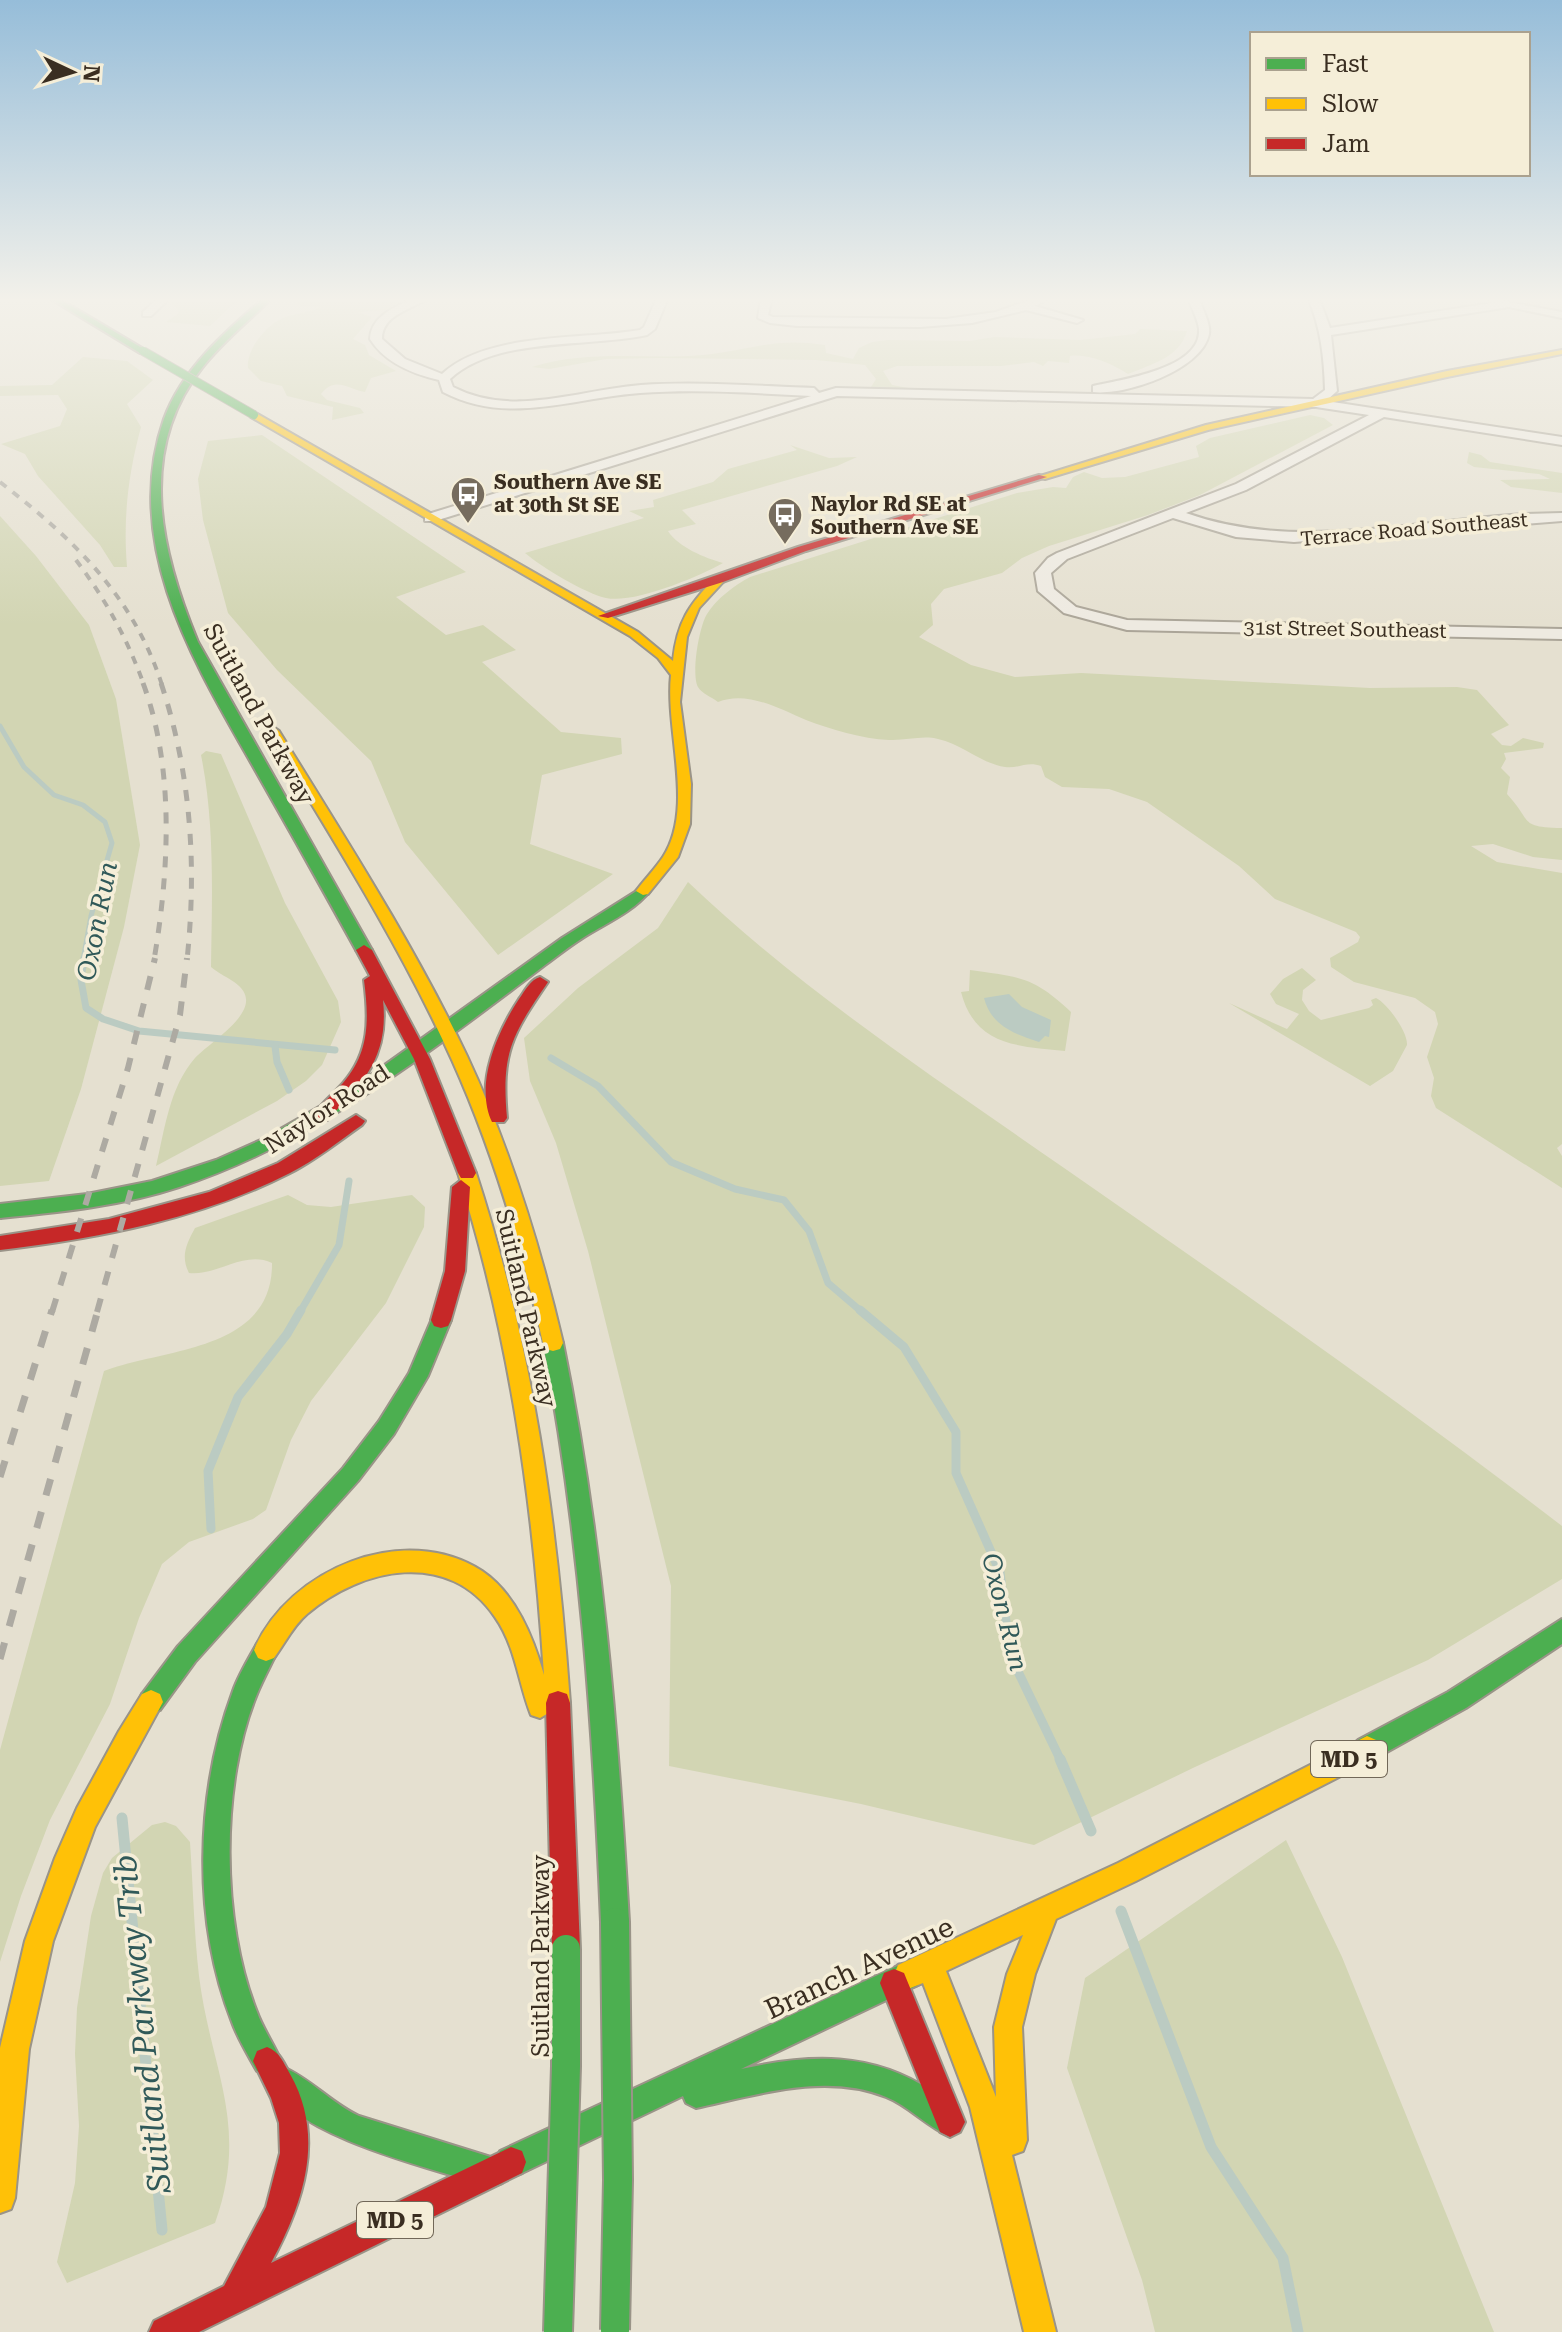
<svg xmlns="http://www.w3.org/2000/svg" width="1562" height="2332" viewBox="0 0 1562 2332" font-family="'Roboto Serif',serif">
<style>
.green{fill:#d2d5b3}
.water{fill:#bbcbc2}
.lines{fill:none;stroke-linecap:round;stroke-linejoin:round}
.stream-far3{stroke:#bbcbc2;stroke-width:5}
.stream-far2{stroke:#bbcbc2;stroke-width:7}
.stream-far1{stroke:#bbcbc2;stroke-width:9}
.stream{stroke:#bbcbc2;stroke-width:11}
.street-casing{stroke:#aba598;stroke-width:4}
.fast-casing{stroke:#9a9488;stroke-width:4}
.slow-casing{stroke:#9a9488;stroke-width:4}
.jam-casing{stroke:#9a9488;stroke-width:4}
.street{fill:#eeeae1;fill-rule:evenodd}
.fast{fill:#4caf50;fill-rule:evenodd}
.slow{fill:#ffc107;fill-rule:evenodd}
.jam{fill:#c62828;fill-rule:evenodd}
.rail-far3{stroke:#adaaa2;stroke-width:4;stroke-dasharray:8 8;stroke-linecap:butt}
.rail-far2{stroke:#adaaa2;stroke-width:5;stroke-dasharray:11 11;stroke-linecap:butt}
.rail-far1{stroke:#adaaa2;stroke-width:6;stroke-dasharray:14 14;stroke-linecap:butt}
.rail{stroke:#adaaa2;stroke-width:7;stroke-dasharray:17 17;stroke-linecap:butt}
.fast-bridge-far1-casing{stroke:#9a9488;stroke-width:10;stroke-linecap:butt}
.fast-bridge-casing{stroke:#9a9488;stroke-width:32;stroke-linecap:butt}
.fast-bridge-far1{stroke:#4caf50;stroke-width:8}
.fast-bridge{stroke:#4caf50;stroke-width:28}
.labels{text-anchor:middle;dominant-baseline:central;stroke-width:7;stroke-linejoin:round;paint-order:stroke}
.far-poi-label{font-size:20px;font-weight:bold;fill:#3a2e21;stroke:#f5eed8;text-anchor:start}
.far-street-label{font-size:20px;fill:#3a2e21;stroke:#f5eed8}
.shield{fill:#f5eed8;stroke:#726858;stroke-width:2}
.shield-label{font-size:22px;font-weight:bold;fill:#3a2e21}
.street-label{font-size:24px;fill:#3a2e21;stroke:#f5eed8}
.water-label{font-size:26px;font-style:italic;fill:#305959;stroke:#f5eed8}
.near-street-label{font-size:28px;fill:#3a2e21;stroke:#f5eed8}
.near-water-label{font-size:32px;font-style:italic;fill:#305959;stroke:#f5eed8}
</style>
<rect width="100%" height="100%" fill="#e5e0d0"/>
<g class="green">
<path d="M 179,298 L 238,298 L 242,301 L 231,306 L 210,326 L 166,322 L 178,314 L 179,310 L 171,303 Z"/>
<path d="M 304,298 L 407,298 L 385,310 L 358,312 L 372,317 L 353,339 L 365,345 L 369,355 L 396,371 L 371,378 L 365,392 C 349,390 336,375 321,394 L 327,400 L 360,408 L 364,413 L 332,420 L 333,407 L 287,396 L 282,386 L 261,381 L 248,368 C 246,350 266,325 283,318 C 295,313 309,313 321,307 L 295,305 Z"/>
<path d="M 1140,329 L 1187,331 C 1179,358 1152,364 1128,374 C 1113,364 1088,353 1070,356 L 1069,363 L 1048,361 L 1043,366 L 1034,362 L 1001,366 L 897,366 L 883,371 L 892,385 L 908,388 L 906,389 L 871,387 L 876,379 L 865,365 L 816,360 L 660,358 L 606,359 L 549,369 L 532,367 C 590,349 646,360 703,355 C 751,350 774,337 825,345 L 826,353 L 853,359 L 859,348 L 872,342 L 888,340 L 970,341 L 994,337 L 1080,340 L 1135,334 Z"/>
<path d="M 83,357 L 127,361 L 153,380 L 127,404 L 141,427 C 128,475 123,518 127,567 L 114,567 L 100,545 L 38,476 L 25,454 L 1,444 L 60,426 L 67,409 L 58,395 L 0,396 L 0,386 L 52,385 Z"/>
<path d="M 1310,415 L 1324,418 L 1333,425 L 1200,495 L 1148,515 L 1049,546 L 1022,558 L 1002,573 L 944,589 L 931,604 L 933,625 L 919,637 L 971,665 L 1015,677 L 1081,673 L 1370,688 L 1457,687 L 1477,690 L 1509,725 L 1491,734 L 1502,745 L 1511,746 L 1523,738 L 1544,743 L 1543,748 L 1504,753 L 1506,759 L 1501,768 L 1510,777 L 1507,794 C 1533,822 1518,827 1562,828 L 1562,860 L 1533,857 L 1493,844 L 1471,846 L 1497,862 L 1562,873 L 1562,1144 L 1557,1148 L 1562,1156 L 1562,1188 L 1436,1108 L 1431,1096 L 1434,1078 L 1427,1057 L 1438,1024 L 1435,1012 L 1415,998 L 1354,982 L 1331,967 L 1330,958 L 1358,942 L 1360,937 L 1356,932 L 1275,899 L 1239,866 L 1147,802 L 1109,789 L 1062,787 L 1045,777 L 1041,766 C 1027,761 1018,769 1005,767 C 980,763 962,744 938,739 C 922,735 905,741 889,740 C 862,739 830,729 806,720 C 780,709 747,690 718,702 C 712,697 702,694 698,687 C 691,674 699,627 707,614 C 716,599 735,585 750,577 L 1017,493 L 1053,487 L 1066,488 L 1073,477 L 1084,472 L 1102,478 L 1125,477 L 1199,457 L 1196,446 L 1210,438 Z"/>
<path d="M 262,435 L 466,572 L 396,597 L 446,635 L 483,625 L 516,650 L 482,662 L 561,732 L 621,738 L 622,754 L 542,775 L 530,844 L 613,874 L 498,955 L 405,842 L 371,761 L 277,670 L 228,613 L 203,520 L 198,479 L 208,441 Z"/>
<path d="M 790,445 L 829,458 L 857,457 L 837,466 L 682,510 L 696,524 L 668,531 C 678,547 705,558 723,563 C 698,577 634,604 606,598 C 586,594 540,566 525,553 L 644,518 L 629,511 L 654,507 L 653,500 L 713,482 L 728,469 L 797,450 Z"/>
<path d="M 1469,452 L 1481,455 L 1490,462 L 1562,473 L 1562,493 L 1511,487 L 1500,480 L 1550,479 L 1539,474 L 1474,467 L 1467,463 Z"/>
<path d="M 0,516 L 36,556 L 89,625 L 116,699 L 140,845 L 124,927 L 81,1089 L 49,1181 L 0,1186 Z"/>
<path d="M 206,751 L 221,754 L 285,903 L 338,1001 L 341,1022 L 322,1065 L 306,1081 L 277,1101 L 156,1166 C 165,1129 169,1088 195,1058 C 208,1044 248,1020 246,999 C 245,983 222,977 211,967 C 212,897 215,824 201,755 Z"/>
<path d="M 688,882 C 802,991 938,1080 1067,1170 C 1234,1286 1401,1402 1562,1526 L 1562,1579 L 1428,1660 L 1195,1767 L 1034,1845 L 861,1804 L 669,1766 L 671,1586 L 588,1251 L 556,1143 L 530,1081 L 524,1038 L 578,988 L 658,928 Z"/>
<path d="M 1302,968 L 1316,980 L 1303,990 L 1302,1000 L 1309,1011 L 1321,1020 L 1369,1008 L 1373,1005 L 1371,1000 L 1376,998 C 1387,1003 1408,1032 1407,1045 L 1393,1071 L 1370,1086 L 1229,1003 L 1287,1029 L 1299,1014 L 1276,1004 L 1270,994 L 1283,979 Z"/>
<path d="M 970,970 C 1019,977 1033,976 1071,1012 L 1065,1051 C 1017,1046 975,1046 961,992 L 969,991 Z"/>
<path d="M 288,1195 L 307,1205 L 331,1207 L 412,1195 L 425,1207 L 424,1227 L 386,1303 L 311,1401 L 291,1440 L 266,1510 L 253,1519 L 189,1542 L 162,1564 L 139,1618 L 110,1704 L 50,1820 L 21,1896 L 0,1962 L 0,1750 L 104,1371 C 163,1348 273,1352 272,1263 C 244,1250 218,1276 189,1273 C 180,1256 187,1243 195,1228 Z"/>
<path d="M 165,1822 L 176,1826 L 190,1842 C 193,1886 194,1932 199,1976 C 211,2071 250,2125 215,2223 L 67,2283 L 57,2262 L 75,2183 L 79,2126 L 75,2054 L 77,2008 L 91,1916 L 103,1873 L 112,1858 L 152,1825 Z"/>
<path d="M 1286,1840 L 1342,1957 L 1494,2332 L 1155,2332 L 1142,2280 L 1067,2068 L 1085,1978 Z"/>
</g>
<path class="water" d="M 1009,994 L 1022,1007 L 1051,1020 L 1049,1037 L 1045,1036 L 1039,1042 C 1015,1034 991,1026 984,998 Z"/>
<g class="lines">
<path class="stream-far3" d="M 0,726 L 24,767 L 54,795 L 83,805 L 105,822 L 112,843 L 91,916 L 83,960"/>
<g class="stream-far2">
<path d="M 84,958 L 81,980 L 86,1008 L 103,1019 L 139,1031 L 335,1050"/>
<path d="M 275,1046 L 277,1062 L 289,1090"/>
<path d="M 551,1058 L 598,1086 L 671,1162 L 735,1189 L 784,1200 L 809,1231 L 828,1283 L 862,1312"/>
<path d="M 300,1312 L 339,1245 L 349,1181"/>
</g>
<g class="stream-far1">
<path d="M 860,1310 L 904,1347 L 956,1432 L 956,1473 L 1000,1572 L 1010,1655 L 1061,1761"/>
<path d="M 211,1529 L 208,1471 L 238,1397 L 287,1334 L 301,1310"/>
</g>
<g class="stream">
<path d="M 1060,1759 L 1091,1831"/>
<path d="M 122,1818 L 162,2230"/>
<path d="M 1121,1911 L 1211,2147 L 1283,2258 L 1298,2332"/>
</g>
<g class="street-casing">
<g id="street">
<path d="M 158,298 L 170,298 L 151,316 L 143,316 L 143,312 Z"/>
<path d="M 414,298 L 428,298 C 412,310 382,314 382,339 L 405,359 L 442,374 C 487,332 581,340 640,330 L 644,327 L 657,298 L 668,298 L 655,329 L 647,335 C 588,348 496,336 450,379 L 453,387 C 513,418 577,390 641,385 C 698,381 756,386 814,388 L 819,393 L 836,388 L 1313,399 L 1325,390 C 1324,358 1321,328 1308,298 L 1319,298 L 1330,328 L 1492,303 L 1487,298 L 1562,312 L 1562,318 L 1509,307 L 1331,335 L 1337,391 L 1326,401 L 1562,437 L 1562,445 L 1384,417 L 1246,490 L 1186,513 C 1295,552 1412,520 1525,514 L 1562,513 L 1562,521 L 1294,542 L 1236,537 L 1173,518 L 1067,559 L 1051,573 L 1054,589 L 1076,607 L 1127,620 L 1562,629 L 1562,639 L 1127,630 L 1064,613 L 1038,591 L 1035,573 L 1048,558 L 1057,553 L 1236,484 L 1369,415 L 1316,407 L 837,396 L 435,521 L 425,521 L 425,515 L 811,396 C 754,393 697,389 640,393 C 572,398 508,426 443,392 L 439,380 C 413,374 385,363 370,339 C 371,316 395,307 414,298 Z"/>
<path d="M 761,298 L 772,298 L 768,315 L 773,317 L 946,319 L 996,312 L 1035,298 L 1050,298 L 1035,306 L 1083,320 L 1077,323 L 1026,310 L 972,323 L 920,327 L 797,326 L 770,323 L 758,318 Z"/>
<path d="M 1188,298 L 1199,298 C 1202,309 1211,324 1209,334 C 1202,370 1125,396 1093,392 L 1093,386 C 1119,380 1202,369 1199,329 C 1198,319 1191,307 1188,298 Z"/>
</g>
</g>
<g class="fast-casing">
<g id="fast">
<path d="M 49,298 L 58,298 L 147,351 L 140,353 Z"/>
<path d="M 264,298 L 272,298 C 249,321 223,341 202,368 C 136,451 161,553 198,642 L 372,950 L 364,955 L 356,950 C 324,892 291,833 258,775 C 197,667 120,547 164,419 C 182,369 225,332 264,298 Z"/>
<path d="M 643,887 L 650,891 C 632,913 604,924 581,939 C 564,950 548,963 532,975 C 421,1058 313,1143 179,1187 C 122,1206 60,1212 0,1218 L 0,1204 L 87,1194 L 152,1181 L 216,1160 L 263,1139 L 354,1087 L 562,938 Z"/>
<path d="M 441,1312 L 448,1314 L 451,1320 L 428,1376 L 394,1434 L 358,1481 L 195,1662 L 160,1710 L 151,1714 L 142,1710 L 139,1702 L 142,1694 L 178,1646 L 343,1468 L 379,1421 L 409,1373 L 434,1314 Z"/>
<path d="M 553,1335 L 560,1337 L 563,1343 C 602,1534 618,1727 629,1922 L 625,1932 L 615,1936 L 605,1932 L 601,1922 C 593,1727 580,1535 543,1343 L 546,1337 Z"/>
<path d="M 1562,1619 L 1562,1644 L 1466,1708 L 1376,1758 L 1367,1762 L 1358,1758 L 1354,1749 L 1358,1740 L 1448,1692 Z"/>
<path d="M 266,1639 L 274,1642 L 278,1650 C 271,1665 263,1679 257,1694 C 220,1784 221,1922 257,2012 C 263,2029 274,2044 281,2061 L 278,2070 L 283,2067 C 311,2079 331,2103 359,2116 L 497,2159 L 500,2151 L 908,1961 L 918,1965 L 922,1975 L 918,1985 L 741,2069 C 809,2054 872,2051 933,2092 C 946,2100 958,2107 964,2121 L 959,2131 L 949,2136 C 926,2126 909,2106 886,2097 C 826,2072 756,2095 696,2108 L 686,2103 L 683,2096 L 522,2173 L 511,2177 L 505,2175 L 502,2183 L 491,2187 C 437,2170 291,2136 268,2082 L 272,2073 L 267,2075 L 257,2071 C 248,2055 238,2039 232,2022 C 192,1920 195,1794 233,1691 C 239,1674 249,1658 258,1642 Z"/>
</g>
</g>
<g class="slow-casing">
<g id="slow">
<path d="M 1562,350 L 1562,354 L 1447,377 L 1208,430 L 1045,479 L 1037,477 L 1206,425 L 1447,371 Z"/>
<path d="M 254,412 L 638,632 L 673,661 C 677,622 689,605 715,578 L 723,578 L 723,582 L 699,608 L 687,637 L 680,702 L 691,784 L 690,824 L 678,857 L 648,894 L 643,895 L 636,891 C 644,880 655,869 663,857 C 695,808 665,731 671,675 L 658,658 L 630,636 L 251,417 Z"/>
<path d="M 273,727 L 279,731 C 345,838 413,943 467,1056 C 510,1148 540,1245 563,1343 L 560,1349 L 553,1351 L 546,1349 L 543,1343 C 521,1246 493,1151 452,1060 C 400,945 332,838 267,731 Z"/>
<path d="M 467,1166 L 476,1173 C 533,1348 557,1520 570,1703 L 567,1712 L 558,1715 L 550,1712 L 540,1718 L 531,1715 C 518,1682 516,1647 495,1617 C 449,1549 362,1567 307,1614 C 293,1626 285,1643 274,1658 L 266,1661 L 258,1658 L 254,1650 C 289,1569 404,1521 482,1571 C 516,1594 533,1637 544,1675 C 533,1503 510,1337 458,1173 Z"/>
<path d="M 151,1690 L 160,1694 L 163,1702 L 95,1827 L 53,1941 L 29,2049 L 15,2198 L 11,2209 L 0,2213 L 0,2048 L 25,1941 L 55,1858 L 77,1808 L 119,1731 L 142,1694 Z"/>
<path d="M 1367,1736 L 1376,1740 L 1380,1749 L 1376,1758 L 1136,1881 L 1056,1919 L 1035,1974 L 1022,2027 L 1027,2140 L 1023,2151 L 1012,2155 L 1056,2332 L 1024,2332 L 970,2107 L 923,1983 L 908,1989 L 898,1985 L 894,1975 L 898,1965 L 1118,1863 ZM 1023,1935 L 1007,1974 L 994,2027 L 996,2097 L 946,1971 Z"/>
</g>
</g>
<g class="jam-casing">
<g id="jam">
<path d="M 1039,475 L 1047,477 L 806,551 L 723,582 L 608,618 L 598,616 L 798,547 Z"/>
<path d="M 364,945 L 372,950 L 430,1059 L 476,1173 L 473,1178 L 461,1178 L 458,1173 L 414,1059 L 383,1000 C 389,1056 364,1083 327,1120 L 315,1120 L 312,1116 C 321,1104 333,1094 343,1083 C 370,1052 369,1019 364,980 L 370,976 L 356,950 Z"/>
<path d="M 540,977 L 548,982 C 512,1035 501,1052 507,1118 L 504,1122 L 492,1122 C 474,1084 498,1031 519,999 C 525,991 530,980 540,977 Z"/>
<path d="M 356,1115 L 365,1121 L 362,1125 C 339,1141 316,1160 290,1173 C 200,1219 100,1238 0,1250 L 0,1236 L 109,1219 L 209,1192 L 278,1163 Z"/>
<path d="M 461,1180 L 470,1187 L 465,1271 L 451,1320 L 448,1326 L 441,1328 L 434,1326 L 431,1320 L 445,1271 L 452,1187 Z"/>
<path d="M 558,1691 L 567,1694 L 570,1703 L 580,1949 L 576,1959 L 566,1963 L 556,1959 L 552,1949 L 546,1703 L 549,1694 Z"/>
<path d="M 894,1969 L 904,1973 L 965,2122 L 960,2132 L 950,2137 L 940,2132 L 880,1983 L 884,1973 Z"/>
<path d="M 267,2047 C 280,2052 283,2062 290,2074 C 326,2137 303,2204 271,2263 L 511,2147 L 522,2151 L 526,2162 L 522,2173 L 199,2332 L 149,2332 L 154,2321 L 224,2286 L 266,2207 L 280,2153 L 279,2123 L 271,2098 L 253,2061 L 257,2051 Z"/>
</g>
</g>
<use href="#street" class="street"/>
<use href="#fast" class="fast"/>
<use href="#slow" class="slow"/>
<use href="#jam" class="jam"/>
<g class="rail-far3">
<path d="M 0,482 C 72,538 133,595 162,685"/>
<path d="M 76,560 C 106,600 127,638 144,685"/>
</g>
<g class="rail-far2">
<path d="M 143,683 C 175,769 169,872 154,960"/>
<path d="M 161,683 C 191,773 197,866 187,960"/>
</g>
<g class="rail-far1">
<path d="M 52,1312 L 128,1068 L 155,958"/>
<path d="M 97,1312 L 180,1015 L 187,958"/>
</g>
<g class="rail">
<path d="M 0,1477 L 52,1310"/>
<path d="M 0,1659 L 98,1310"/>
</g>
<g class="fast-bridge-far1-casing">
<path id="fast-bridge-far1" d="M 143,351 L 254,415"/>
</g>
<g class="fast-bridge-casing">
<g id="fast-bridge">
<path d="M 615,1922 L 618,2180 L 615,2330"/>
<path d="M 558,2332 L 566,2066 L 566,1949"/>
</g>
</g>
<use href="#fast-bridge-far1" class="fast-bridge-far1"/>
<use href="#fast-bridge" class="fast-bridge"/>
</g>
<linearGradient id="sky" x2="0" y2="1"><stop stop-color="#96bdd9"/><stop offset="0.48" stop-color="#f3f1ea"/><stop offset="1" stop-color="#f3f1ea" stop-opacity="0"/></linearGradient>
<rect width="1562" height="625" fill="url(#sky)"/>
<defs>
<g id="bus-pin" transform="scale(1.8)"><path d="M0 17L-7.5 6A9.5 9.5 0 1 1 7.5 6Z" fill="#766c5e" stroke="#f5eed8"/><path d="M-5-6H5V4H4V6H2V4H-2V6H-4V4H-5ZM-3.5-4V0h7V-4ZM-3.5 1.2v1.5H-2V1.2ZM2 1.2v1.5H3.5V1.2Z" fill="#fff"/></g>
</defs>
<g fill-rule="evenodd">
<use href="#bus-pin" x="468" y="494"/>
<use href="#bus-pin" x="785" y="515"/>
</g>
<g class="labels">
<g class="far-poi-label">
<text x="494" y="482">Southern Ave SE<tspan x="494" dy="23">at 30th St SE</tspan></text>
<text x="811" y="504">Naylor Rd SE at<tspan x="811" dy="23">Southern Ave SE</tspan></text>
</g>
<g class="far-street-label">
<text transform="translate(1414 529) rotate(-5)">Terrace Road Southeast</text>
<text transform="translate(1345 629) rotate(1)">31st Street Southeast</text>
</g>
<g class="shield">
<rect x="1311" y="1741" width="76" height="36" rx="6"/>
<rect x="357" y="2202" width="76" height="36" rx="6"/>
</g>
<g class="shield-label">
<text x="1349" y="1759">MD 5</text>
<text x="395" y="2220">MD 5</text>
</g>
<g class="street-label">
<text transform="translate(259 714) rotate(61)">Suitland Parkway</text>
<text transform="translate(327 1109) rotate(-33)">Naylor Road</text>
<text transform="translate(526 1308) rotate(77)">Suitland Parkway</text>
<text transform="translate(541 1956) rotate(-90)">Suitland Parkway</text>
</g>
<g class="water-label">
<text transform="translate(97 921) rotate(-79)">Oxon Run</text>
<text transform="translate(1005 1612) rotate(76)">Oxon Run</text>
</g>
<g class="near-street-label">
<text transform="translate(859 1968) rotate(-25)">Branch Avenue</text>
</g>
<g class="near-water-label">
<text transform="translate(142 2024) rotate(-96)">Suitland Parkway Trib</text>
</g>
</g>
<rect x="1250" y="32" width="280" height="144" fill="#f5eed8" stroke="#aaa18f" stroke-width="2"/>
<rect x="1266" y="58" width="40" height="12" fill="#4caf50" stroke="#aaa18f" stroke-width="2"/>
<text x="1322" y="72" font-size="24" fill="#3a2e21">Fast</text>
<rect x="1266" y="98" width="40" height="12" fill="#ffc107" stroke="#aaa18f" stroke-width="2"/>
<text x="1322" y="112" font-size="24" fill="#3a2e21">Slow</text>
<rect x="1266" y="138" width="40" height="12" fill="#c62828" stroke="#aaa18f" stroke-width="2"/>
<text x="1322" y="152" font-size="24" fill="#3a2e21">Jam</text>
<g transform="translate(72 72) rotate(94)" stroke="#f5eed8" stroke-width="6" paint-order="stroke">
<path d="M0-6L14 30L0 20L-14 30Z" fill="#3a2e21"/>
<text y="-12" font-size="22" font-weight="bold" text-anchor="middle" fill="#3a2e21">N</text>
</g>
</svg>
